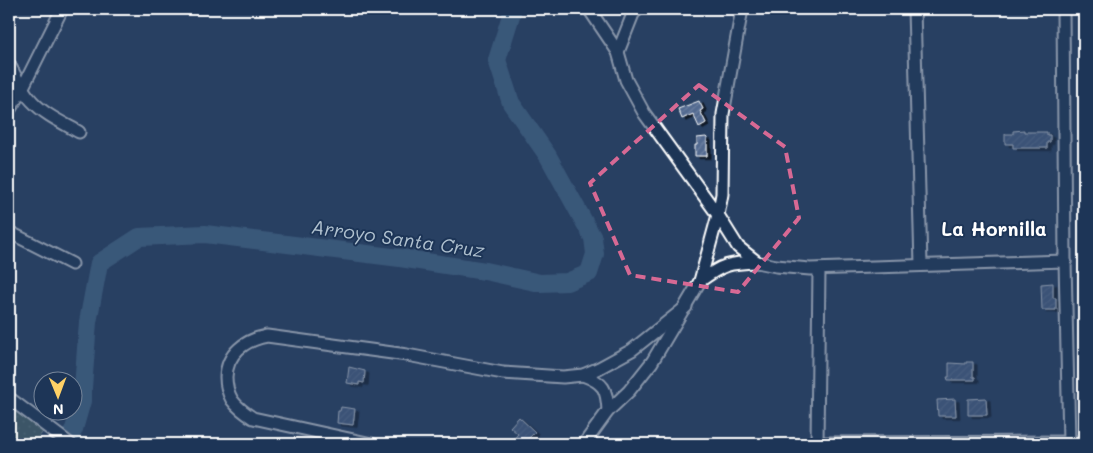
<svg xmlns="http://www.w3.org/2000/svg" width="1093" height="453" viewBox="0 0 1093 453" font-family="Mali,sans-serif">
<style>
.grass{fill:url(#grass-dots);stroke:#aab8b6}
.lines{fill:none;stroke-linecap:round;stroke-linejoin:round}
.river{stroke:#4f7594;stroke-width:18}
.building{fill:url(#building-hatch);stroke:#fff;filter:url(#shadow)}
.minor-casing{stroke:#fff;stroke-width:15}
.minor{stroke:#1d3557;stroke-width:11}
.marked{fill:none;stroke:#d76994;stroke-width:4;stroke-dasharray:10 6;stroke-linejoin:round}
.labels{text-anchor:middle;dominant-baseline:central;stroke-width:4;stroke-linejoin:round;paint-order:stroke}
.neighbourhood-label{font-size:19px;font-weight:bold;fill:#fff;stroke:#1d3557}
.water-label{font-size:19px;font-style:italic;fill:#b0c1cf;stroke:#1d3557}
</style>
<defs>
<pattern id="grass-dots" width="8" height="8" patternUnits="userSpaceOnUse" patternTransform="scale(1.25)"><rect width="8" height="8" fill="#54706d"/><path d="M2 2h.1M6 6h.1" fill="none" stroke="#6e8583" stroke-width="1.8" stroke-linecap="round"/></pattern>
<pattern id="building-hatch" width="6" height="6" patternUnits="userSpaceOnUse" patternTransform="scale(1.25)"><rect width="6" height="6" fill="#536a90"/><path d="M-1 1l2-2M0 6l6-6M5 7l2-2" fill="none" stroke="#6d80a1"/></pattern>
<filter id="shadow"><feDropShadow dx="4" dy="2.5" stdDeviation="0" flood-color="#0009"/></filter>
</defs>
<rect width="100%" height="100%" fill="#284062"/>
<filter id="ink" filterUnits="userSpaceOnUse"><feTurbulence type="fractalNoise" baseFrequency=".02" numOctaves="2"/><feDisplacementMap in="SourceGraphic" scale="10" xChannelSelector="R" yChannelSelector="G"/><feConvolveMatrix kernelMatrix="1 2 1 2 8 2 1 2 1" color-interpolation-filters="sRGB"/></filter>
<g filter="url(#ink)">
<path class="grass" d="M 9,398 L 47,427 L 33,444 L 9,444 Z"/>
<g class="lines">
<path class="river" d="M 65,444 L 74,429 L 82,401 L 88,322 L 99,263 L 139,237 L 205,234 L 400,258 L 485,271 L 540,283 L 567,282 L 589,273 L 595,254 L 593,238 L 548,156 L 511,103 L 497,60 L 513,9"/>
</g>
<g class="building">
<path d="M 699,101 L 703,109 L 700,111 L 706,123 L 699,127 L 693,114 L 682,119 L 678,109 Z"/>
<path d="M 1024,130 L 1024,132 L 1047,132 L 1047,135 L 1050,135 L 1050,142 L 1047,142 L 1047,148 L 1013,148 L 1013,144 L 1005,144 L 1005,134 L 1013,134 L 1013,131 Z"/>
<path d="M 706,137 L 707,138 L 707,156 L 695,156 L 695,145 L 697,145 L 697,138 Z"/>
<path d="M 1053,283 L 1053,298 L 1056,298 L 1056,310 L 1042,310 L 1041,284 Z"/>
<path d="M 966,362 L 973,362 L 973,377 L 975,377 L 975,380 L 948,380 L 947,377 L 949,377 L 949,363 L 966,364 Z"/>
<path d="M 349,367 L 365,371 L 364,383 L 359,382 L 359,385 L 347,383 Z"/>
<path d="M 986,398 L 987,415 L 968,415 L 968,399 Z"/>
<path d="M 955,399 L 956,416 L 938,416 L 937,400 Z"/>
<path d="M 341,407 L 355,409 L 353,425 L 337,423 L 338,411 L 340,411 Z"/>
<path d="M 519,417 L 535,432 L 526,441 L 529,444 L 514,444 L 511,442 L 518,434 L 510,427 Z"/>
</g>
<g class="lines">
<g class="minor-casing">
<g id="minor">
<path d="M 589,9 L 618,52 L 626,80 L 644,113 L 718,215 L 738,247 L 757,262 L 776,266 L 810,269 L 1065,261"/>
<path d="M 914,9 L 921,265"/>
<path d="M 1063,9 L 1065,261 L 1069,442"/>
<path d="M 618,52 L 633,14 L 638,9"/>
<path d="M 9,64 C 16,77 22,91 32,101 C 45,115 63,123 79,132"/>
<path d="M 9,111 L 22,89 L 62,9"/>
<path d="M 9,232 L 72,264"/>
<path d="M 700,281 C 723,264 729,263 757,262"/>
<path d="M 583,375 C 604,383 607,389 608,411"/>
<path d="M 9,398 L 70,444"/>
<path d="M 817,443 L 1084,442"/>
<path d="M 372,444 L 253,418 C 245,413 238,408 232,400 C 228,393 226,385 226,377 C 227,353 245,340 267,336 L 407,355 L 503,373 L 563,377 L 583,375 L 599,368 L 632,350 L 686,307"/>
<path d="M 584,444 L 608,411 L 629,391 L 652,362 L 700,281 L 718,215 L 722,194 L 723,114 L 742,9"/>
<path d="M 815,444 L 817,443 L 819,269"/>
</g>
</g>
<use href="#minor" class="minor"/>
</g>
</g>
<path d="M0 0H1093V453H0ZM 699,85 L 785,147 L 799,218 L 738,292 L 630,275 L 590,183 Z" fill="#284062" fill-opacity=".55" fill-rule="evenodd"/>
<path class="marked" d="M 699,85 L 785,147 L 799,218 L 738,292 L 630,275 L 590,183 Z"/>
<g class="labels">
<g class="neighbourhood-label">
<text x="994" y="228">La Hornilla</text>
</g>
<g class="water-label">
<text transform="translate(398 238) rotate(8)">Arroyo Santa Cruz</text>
</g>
</g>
<rect width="1093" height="453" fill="none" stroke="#1d3557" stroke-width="30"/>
<rect x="15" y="15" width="1063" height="423" fill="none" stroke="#fff" stroke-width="2" filter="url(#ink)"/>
<g transform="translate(58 396) rotate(179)"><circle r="24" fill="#1d3557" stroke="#77869a"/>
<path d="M0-4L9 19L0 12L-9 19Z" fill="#ffd166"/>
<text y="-8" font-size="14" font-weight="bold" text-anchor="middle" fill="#ffffff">N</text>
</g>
</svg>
